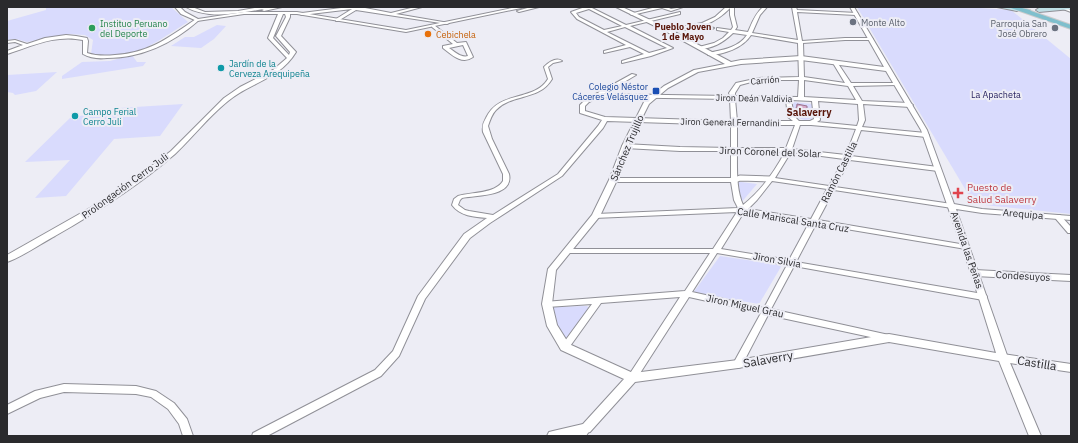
<svg xmlns="http://www.w3.org/2000/svg" width="1078" height="443" viewBox="0 0 1078 443" font-family="'IBM Plex Sans',sans-serif">
<style>
.green{fill:#d9dbfd}
.lines{fill:none;stroke-linecap:round;stroke-linejoin:round}
.pedestrian-casing{stroke:#909097;stroke-width:7}
.minor-casing{stroke:#909097;stroke-width:2}
.tertiary-casing{stroke:#909097;stroke-width:2}
.secondary-casing{stroke:#909097;stroke-width:2}
.primary-casing{stroke:#cccccd;stroke-width:2}
.pedestrian{stroke:#fff;stroke-width:5}
.minor{fill:#fff;fill-rule:evenodd}
.tertiary{fill:#fff;fill-rule:evenodd}
.secondary{fill:#bfdfe6;fill-rule:evenodd}
.primary{fill:#7fbfcd;fill-rule:evenodd}
.wall{fill:#bb91af}
.building{fill:#daa9cb;stroke:#99768e}
.worship-dot{fill:#6b7280;stroke:#ededf5;stroke-width:1.5}
.leisure-dot{fill:#2e9e5b;stroke:#ededf5;stroke-width:1.5}
.food-dot{fill:#e8710a;stroke:#ededf5;stroke-width:1.5}
.culture-dot{fill:#0f9aa8;stroke:#ededf5;stroke-width:1.5}
.transit-dot{fill:#1a4fb4;stroke:#ededf5;stroke-width:1.5}
.health-dot{fill:#e0444e;stroke:#ededf5;stroke-width:1.5}
.labels{text-anchor:middle;dominant-baseline:central;stroke-width:4;stroke-linejoin:round;paint-order:stroke}
.far-worship-label{font-size:9px;fill:#5b616d;stroke:#ededf5;text-anchor:start}
.far-leisure-label{font-size:9px;fill:#27864d;stroke:#ededf5;text-anchor:start}
.far-neighbourhood-label{font-size:9px;font-weight:bold;fill:#581509;stroke:#ededf5}
.far-food-label{font-size:9px;fill:#c56008;stroke:#ededf5;text-anchor:start}
.far-culture-label{font-size:9px;fill:#0d838f;stroke:#ededf5;text-anchor:start}
.far-street-label{font-size:9px;fill:#2a2a2d;stroke:#ededf5}
.far-transit-label{font-size:9px;fill:#164399;stroke:#ededf5;text-anchor:end}
.far-park-label{font-size:9px;fill:#2a2460;stroke:#ededf5}
.far-quarter-label{font-size:10px;font-weight:bold;fill:#581509;stroke:#ededf5}
.street-label{font-size:10px;fill:#2a2a2d;stroke:#ededf5}
.health-label{font-size:10px;fill:#be3a42;stroke:#ededf5;text-anchor:start}
.near-street-label{font-size:12px;fill:#2a2a2d;stroke:#ededf5}
</style>
<rect width="100%" height="100%" fill="#ededf5"/>
<g class="green">
<path d="M 46,7 L 171,7 L 188,22 C 176,29 151,47 140,50 C 125,55 105,59 91,54 L 93,40 L 85,35 L 69,34 L 27,42 L 16,39 L 7,40 L 7,21 L 46,10 Z"/>
<path d="M 857,7 L 965,7 L 1011,10 L 1071,59 L 1071,214 L 974,204 Z"/>
<path d="M 217,25 L 226,26 L 214,39 L 201,48 L 171,46 L 185,37 L 194,37 Z"/>
<path d="M 132,55 L 137,62 L 146,62 L 143,66 L 62,79 L 62,76 L 82,62 L 110,61 Z"/>
<path d="M 57,72 L 36,91 L 15,95 L 13,93 L 7,92 L 7,75 Z"/>
<path d="M 792,102 L 812,104 L 812,119 L 805,120 L 794,117 Z"/>
<path d="M 183,104 L 160,136 L 114,139 L 66,196 L 35,198 L 70,160 L 25,162 L 70,118 L 119,108 Z"/>
<path d="M 733,181 L 757,184 L 740,204 Z"/>
<path d="M 720,256 L 782,265 L 759,304 L 693,293 Z"/>
<path d="M 587,306 L 589,308 L 564,342 L 555,326 L 551,307 Z"/>
</g>
<g class="lines">
<g class="pedestrian-casing">
<path id="pedestrian" d="M 735,180 L 740,178 L 770,179"/>
</g>
<g class="minor-casing">
<g id="minor">
<path d="M 186,7 L 192,7 L 205,12 L 238,11 L 261,7 L 282,7 L 264,11 L 262,10 L 264,9 C 240,13 208,20 186,7 Z"/>
<path d="M 349,7 L 360,7 L 391,13 L 415,7 L 422,7 L 396,14 L 449,23 L 447,24 L 356,10 L 338,21 L 336,21 L 336,19 L 352,9 L 302,15 L 300,14 L 302,13 Z"/>
<path d="M 585,7 L 590,7 L 626,25 L 680,12 L 680,14 L 630,26 L 673,48 L 651,56 L 622,63 L 622,61 L 644,54 L 630,47 L 604,53 L 604,51 L 626,45 L 577,19 L 571,12 ZM 589,9 L 622,26 L 604,30 L 579,17 L 576,13 ZM 625,27 L 667,48 L 649,53 L 607,32 Z"/>
<path d="M 656,7 L 667,7 L 671,9 L 683,7 L 671,11 L 662,8 L 632,15 L 630,14 Z"/>
<path d="M 730,7 L 734,7 L 734,15 L 737,27 L 735,30 L 748,32 C 752,23 755,14 763,7 L 767,7 L 760,15 L 752,33 L 798,40 L 792,7 L 796,7 L 797,10 L 857,13 L 858,14 L 856,15 L 797,12 L 802,41 L 845,38 L 871,38 L 873,39 L 871,40 L 845,40 L 803,43 L 804,77 L 845,83 L 833,63 L 835,62 L 837,62 L 851,83 L 899,83 L 899,84 L 897,85 L 853,86 L 862,101 L 910,103 L 913,105 L 910,107 L 863,104 L 865,120 L 862,127 L 926,133 L 929,135 L 926,137 L 861,130 L 851,156 L 938,167 L 941,169 L 938,171 L 850,160 L 835,187 L 952,204 L 955,206 L 952,208 L 834,190 L 818,220 L 966,245 L 970,247 L 966,249 L 816,224 L 796,262 L 983,294 L 986,295 L 987,297 L 986,299 L 983,300 L 794,266 L 771,309 L 889,335 L 892,336 L 893,338 L 892,340 L 889,341 L 768,315 L 741,367 L 738,368 L 735,367 L 733,364 L 761,313 L 689,297 L 635,381 L 632,382 L 629,381 L 627,378 L 629,375 L 680,297 L 601,303 L 568,349 L 565,351 L 562,349 L 561,347 L 562,345 L 592,304 L 547,307 L 544,306 L 543,304 L 544,302 L 685,291 L 710,253 L 568,253 L 564,251 L 565,249 L 713,249 L 737,212 L 594,218 L 593,216 L 594,214 L 596,214 L 738,208 L 734,200 L 731,182 L 613,182 L 610,180 L 613,178 L 731,178 L 731,151 L 680,151 L 625,148 L 622,146 L 625,144 L 680,147 L 731,148 L 731,125 L 607,121 L 603,128 L 562,176 L 490,223 L 470,238 L 425,299 L 399,356 L 381,376 L 267,436 L 252,436 L 253,433 L 375,370 L 393,351 L 418,296 L 464,234 L 487,218 C 474,217 460,216 452,205 L 454,199 L 458,196 C 471,192 495,194 503,181 L 503,174 L 483,132 C 482,126 483,123 486,118 C 499,90 534,102 548,79 L 544,67 C 549,62 556,57 562,61 L 553,63 L 548,67 L 552,79 C 539,101 513,93 496,110 C 492,114 490,120 488,126 L 492,139 L 509,174 C 514,197 477,195 462,198 L 460,200 L 458,205 L 465,210 L 469,211 L 493,215 L 558,174 L 598,126 L 602,120 L 580,113 L 580,105 L 585,100 L 632,74 L 636,75 L 604,94 L 730,96 L 729,93 L 736,83 L 759,78 L 799,77 L 798,43 L 751,35 C 743,48 723,55 708,55 L 708,53 C 722,50 738,48 747,35 L 733,33 C 724,42 712,49 699,49 L 699,47 L 714,43 L 723,38 L 729,32 L 717,30 L 717,28 L 731,30 L 733,27 L 730,15 ZM 759,80 L 799,80 L 798,97 L 735,96 L 735,93 L 740,85 ZM 804,80 L 848,86 L 856,100 L 804,97 ZM 599,97 L 730,99 L 731,121 L 605,117 L 585,111 L 585,106 L 589,102 ZM 735,99 L 786,100 L 788,117 L 793,121 L 737,121 ZM 791,100 L 812,101 L 814,119 L 810,121 L 799,121 L 794,116 ZM 818,101 L 858,104 L 859,120 L 857,126 L 817,122 L 820,120 ZM 737,125 L 795,125 L 786,148 L 737,148 ZM 800,125 L 811,125 L 856,129 L 846,155 L 792,149 ZM 737,151 L 785,152 C 775,171 760,192 743,205 C 736,189 737,169 737,151 ZM 791,152 L 844,159 L 829,186 L 775,178 ZM 772,181 L 827,189 L 811,219 L 748,209 L 757,200 ZM 744,212 L 809,223 L 789,260 L 721,249 ZM 717,253 L 787,265 L 764,308 L 692,292 Z"/>
<path d="M 1063,7 L 1071,10 L 1071,12 L 1063,9 Z"/>
<path d="M 196,19 L 199,20 C 173,43 142,58 107,58 C 99,59 90,58 83,54 L 83,40 C 56,34 32,46 7,54 L 7,51 L 23,45 L 15,42 L 7,43 L 7,41 L 15,40 L 27,44 L 45,38 L 66,35 L 76,36 L 87,38 L 88,41 L 87,53 C 96,56 106,56 115,55 C 149,53 168,38 196,19 Z"/>
<path d="M 700,24 L 714,28 L 712,29 L 700,26 Z"/>
<path d="M 432,25 L 434,25 L 457,43 L 466,42 L 473,57 C 462,65 452,55 443,48 L 443,46 L 453,44 L 432,27 ZM 463,45 L 468,56 C 461,58 455,52 449,48 Z"/>
<path d="M 1056,215 L 1060,215 L 1071,227 L 1071,233 L 1068,233 L 1056,219 L 1055,217 Z"/>
<path d="M 975,270 L 1071,275 L 1071,281 L 975,276 L 972,275 L 971,273 L 972,271 Z"/>
<path d="M 1003,354 L 1071,364 L 1071,372 L 1003,362 L 1000,361 L 999,358 L 1000,355 Z"/>
<path d="M 64,384 L 136,386 L 156,391 L 174,403 L 187,419 L 193,436 L 183,436 L 179,424 L 168,409 L 151,397 L 136,394 L 64,392 L 40,398 L 7,414 L 7,405 L 35,391 Z"/>
<path d="M 586,423 L 590,425 L 591,428 L 586,436 L 575,436 L 582,425 Z"/>
</g>
</g>
<g class="tertiary-casing">
<g id="tertiary">
<path d="M 175,7 L 180,7 L 185,12 L 198,19 L 244,12 L 297,12 L 406,30 L 517,7 L 526,7 L 406,32 L 297,14 L 290,14 L 290,17 L 281,36 L 296,52 C 280,79 251,82 228,101 C 208,117 193,137 175,154 C 138,186 97,212 55,236 C 42,243 20,258 7,262 L 7,255 L 90,208 L 132,181 L 171,151 L 224,98 L 240,87 L 273,70 L 287,58 L 268,38 L 278,14 L 244,14 L 197,21 L 181,14 ZM 283,14 L 285,14 L 286,17 L 276,36 L 290,52 L 289,55 L 273,38 Z"/>
<path d="M 531,7 L 539,7 L 519,12 L 517,11 Z"/>
<path d="M 616,7 L 622,7 L 670,29 L 702,23 L 715,17 L 726,7 L 731,7 C 714,25 698,28 674,32 L 731,62 L 741,60 L 801,56 L 884,67 L 850,7 L 854,7 L 927,130 L 954,204 L 982,209 L 1071,216 L 1071,220 L 982,213 L 956,209 L 1008,358 L 1041,436 L 1029,436 L 999,361 L 889,342 L 738,368 L 635,382 L 590,432 L 574,436 L 547,436 L 549,432 L 553,431 L 583,424 L 624,379 L 561,350 L 547,326 L 542,304 L 548,269 L 592,215 L 609,180 L 622,146 L 644,102 L 664,86 L 694,70 L 725,64 L 667,32 ZM 801,60 L 886,71 L 921,130 L 971,273 L 996,353 L 889,334 L 738,360 L 633,373 L 569,344 L 557,325 L 552,304 L 556,270 L 600,216 L 617,180 L 628,146 L 649,104 L 668,88 L 698,72 L 741,64 Z"/>
</g>
</g>
<g class="secondary-casing">
<g id="secondary">
<path d="M 997,7 L 1013,7 L 1020,9 L 1017,11 Z"/>
<path d="M 1071,7 L 1071,9 L 1039,12 L 1036,10 L 1039,8 Z"/>
</g>
</g>
<g class="primary-casing">
<path id="primary" d="M 1008,7 L 1018,7 L 1030,10 L 1031,11 L 1071,25 L 1071,29 Z"/>
</g>
<use href="#pedestrian" class="pedestrian"/>
<use href="#minor" class="minor"/>
<use href="#tertiary" class="tertiary"/>
<use href="#secondary" class="secondary"/>
<use href="#primary" class="primary"/>
</g>
<path class="wall" d="M 797,104 L 807,112 L 806,117 L 795,115 L 795,109 Z"/>
<path class="building" d="M 797,104 L 807,106 L 807,112 L 797,111 Z"/>
<g class="worship-dot">
<circle cx="853" cy="22" r="4"/>
<circle cx="1055" cy="28" r="4"/>
</g>
<circle class="leisure-dot" cx="92" cy="28" r="4"/>
<circle class="food-dot" cx="428" cy="34" r="4"/>
<g class="culture-dot">
<circle cx="221" cy="68" r="4"/>
<circle cx="75" cy="116" r="4"/>
</g>
<rect class="transit-dot" x="652" y="87" width="8" height="8" rx="2"/>
<path class="health-dot" d="M956 187h4v4h4v4h-4v4h-4v-4h-4v-4h4z"/>
<g class="labels">
<g class="far-worship-label">
<text x="861" y="22">Monte Alto</text>
<text x="1047" y="23" text-anchor="end">Parroquia San<tspan x="1047" dy="10">José Obrero</tspan></text>
</g>
<g class="far-leisure-label">
<text x="100" y="23">Instituo Peruano<tspan x="100" dy="10">del Deporte</tspan></text>
</g>
<g class="far-neighbourhood-label">
<text x="683" y="26">Pueblo Joven<tspan x="683" dy="10">1 de Mayo</tspan></text>
</g>
<g class="far-food-label">
<text x="436" y="34">Cebichela</text>
</g>
<g class="far-culture-label">
<text x="229" y="63">Jardín de la<tspan x="229" dy="10">Cerveza Arequipeña</tspan></text>
<text x="83" y="111">Campo Ferial<tspan x="83" dy="10">Cerro Juli</tspan></text>
</g>
<g class="far-street-label">
<text transform="translate(765 80) rotate(-5)">Carrión</text>
<text transform="translate(754 98) rotate(1)">Jiron Deán Valdivia</text>
<text transform="translate(730 122) rotate(1)">Jiron General Fernandini</text>
</g>
<g class="far-transit-label">
<text x="648" y="86">Colegio Néstor<tspan x="648" dy="10">Cáceres Velásquez</tspan></text>
</g>
<g class="far-park-label">
<text x="996" y="94">La Apacheta</text>
</g>
<g class="far-quarter-label">
<text x="809" y="112">Salaverry</text>
</g>
<g class="street-label">
<text transform="translate(627 148) rotate(-67)">Sánchez Trujillo</text>
<text transform="translate(770 152) rotate(2)">Jiron Coronel del Solar</text>
<text transform="translate(839 172) rotate(-63)">Ramón Castilla</text>
<text transform="translate(125 186) rotate(-36)">Prolongación Cerro Juli</text>
<text transform="translate(1023 214) rotate(5)">Arequipa</text>
<text transform="translate(793 220) rotate(9)">Calle Mariscal Santa Cruz</text>
<text transform="translate(967 250) rotate(71)">Avenida las Peñas</text>
<text transform="translate(777 260) rotate(10)">Jiron Silvia</text>
<text transform="translate(1023 276) rotate(3)">Condesuyos</text>
<text transform="translate(745 306) rotate(12)">Jiron Miguel Grau</text>
</g>
<g class="health-label">
<text x="967" y="187">Puesto de<tspan x="967" dy="12">Salud Salaverry</tspan></text>
</g>
<g class="near-street-label">
<text transform="translate(768 359) rotate(-10)">Salaverry</text>
<text transform="translate(1037 363) rotate(9)">Castilla</text>
</g>
</g>
<rect width="1078" height="443" fill="none" stroke="#2a2a2d" stroke-width="16"/>
</svg>
